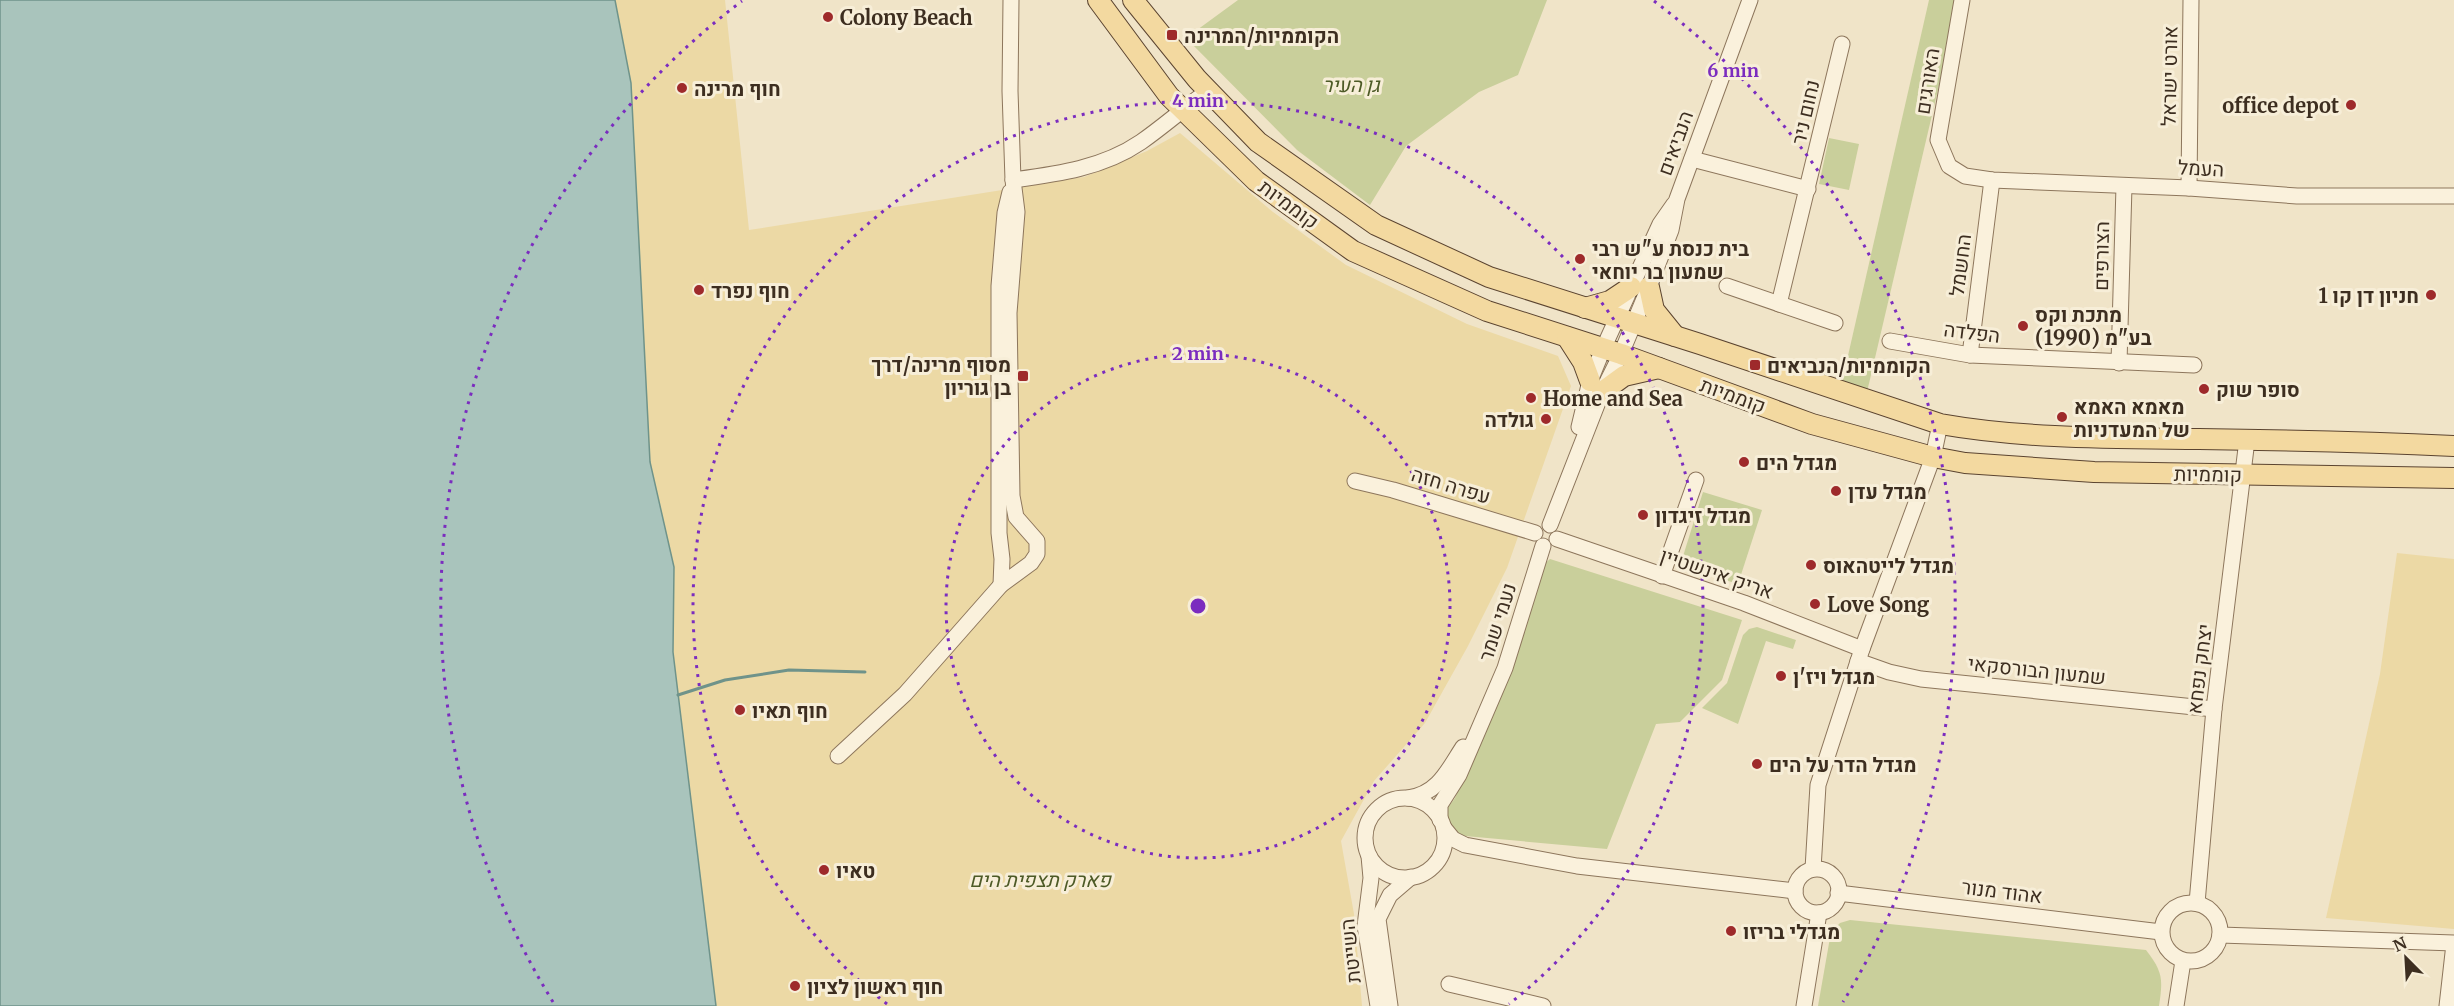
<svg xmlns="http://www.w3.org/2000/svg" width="2454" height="1006" viewBox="0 0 2454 1006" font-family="Merriweather,Heebo,serif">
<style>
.green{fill:#c9cf9b}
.sand{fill:#ecd9a5}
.water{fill:#a9c4bc;stroke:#6f938a;stroke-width:1.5}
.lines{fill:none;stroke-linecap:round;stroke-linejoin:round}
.stream{stroke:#6f938a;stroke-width:3}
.minor-casing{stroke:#8d765c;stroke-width:17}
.major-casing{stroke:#5b4430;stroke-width:22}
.minor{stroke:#faf1dc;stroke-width:15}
.major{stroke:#f3d9a0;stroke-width:20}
.ring{fill:none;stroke:#7b2cbf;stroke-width:3;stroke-dasharray:3 6}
.poi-dot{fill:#9e2a2b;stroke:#f7eed8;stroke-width:2}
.labels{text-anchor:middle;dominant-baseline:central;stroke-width:6;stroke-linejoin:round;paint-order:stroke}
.poi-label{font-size:20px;font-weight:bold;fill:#3d2e20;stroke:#f7eed8;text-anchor:start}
.street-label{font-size:20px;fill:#3d2e20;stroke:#f7eed8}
.park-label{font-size:20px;font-style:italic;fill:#4d5a26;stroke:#f7eed8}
.centre{fill:#7b2cbf;stroke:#f7eed8;stroke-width:3}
.ring-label{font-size:18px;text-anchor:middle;font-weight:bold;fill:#7b2cbf;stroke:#f7eed8;stroke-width:6;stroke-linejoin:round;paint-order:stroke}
</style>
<rect width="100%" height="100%" fill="#f0e4c8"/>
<g class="green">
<path d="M 1238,0 L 1547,0 L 1518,75 L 1479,92 L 1406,146 L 1370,205 L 1297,150 L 1186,38 Z"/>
<path d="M 1929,0 L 1959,0 L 1867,392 L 1842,382 Z"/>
<path d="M 1829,138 L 1859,144 L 1849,190 L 1819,184 Z"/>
<path d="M 1703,492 L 1762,510 L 1738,584 L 1680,566 Z"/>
<path d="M 1550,559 L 1742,620 L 1722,680 L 1680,722 L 1656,724 L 1607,849 L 1465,836 L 1459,834 L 1449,824 L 1447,809 L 1455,798 L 1479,740 L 1544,564 Z"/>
<path d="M 1757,627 L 1796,640 L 1793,649 L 1766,641 L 1738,724 L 1702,708 L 1727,683 L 1743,635 L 1749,629 Z"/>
<path d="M 1850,920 L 2146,950 C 2163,972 2163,979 2159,1006 L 1818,1006 L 1831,932 L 1840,923 Z"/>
</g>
<g class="sand">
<path d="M 615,0 L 725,0 L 749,230 L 1084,177 L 1147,151 L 1180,133 L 1273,212 L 1346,265 L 1467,324 L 1558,356 L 1571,386 L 1507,568 L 1468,646 L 1425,723 L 1374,781 L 1341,841 L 1354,914 L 1362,1006 L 716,1006 L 673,652 L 674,567 L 650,462 L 631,83 Z"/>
<path d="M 2397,553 L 2454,559 L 2454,929 L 2326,918 L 2380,674 Z"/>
</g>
<path class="water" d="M 0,0 L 615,0 L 631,83 L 650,462 L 674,567 L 673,652 L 716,1006 L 0,1006 Z"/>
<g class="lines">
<path class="stream" d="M 678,695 L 725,680 L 789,670 L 865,672"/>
<g class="minor-casing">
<g id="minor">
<path d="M 1962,0 L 1938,140 L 1949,166 L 1965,176 L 1992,180 L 2189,188 L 2297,196 L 2454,196"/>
<path d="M 1692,159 L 1808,189"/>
<path d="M 1013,180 C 1058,174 1103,168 1141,142 C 1164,126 1185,107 1208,91"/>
<path d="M 2189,188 L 2191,0"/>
<path d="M 1727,286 L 1835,323"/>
<path d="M 1779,304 L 1842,44"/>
<path d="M 1890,341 L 1970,355 L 2194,365"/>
<path d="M 1970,355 L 1992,180"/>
<path d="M 2119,363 L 2124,186"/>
<path d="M 1579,427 L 1590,381 L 1603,349 L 1660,224 L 1674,204"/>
<path d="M 1355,481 L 1393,490 L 1535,533"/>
<path d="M 1550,525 L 1602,392 L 1621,354 L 1649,287 L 1671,230 L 1677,199 L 1750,0"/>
<path d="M 1557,539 L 1744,603 L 1862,649"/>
<path d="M 1662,576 L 1696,480"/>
<path d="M 1001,585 L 1002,559 L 999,533 L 999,286 L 1005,213 L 1010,192"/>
<path d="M 1858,661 L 1889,672 L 1921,679 L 2214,709"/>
<path d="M 838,756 L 905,694 L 1001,585 L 1031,563 L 1037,554 L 1037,541 L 1016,517 L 1012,496 L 1009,313 L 1017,212 L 1013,180 L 1010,91 L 1011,0"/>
<path d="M 1408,798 C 1438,794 1448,770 1463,747"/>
<circle cx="1405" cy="838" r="40"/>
<path d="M 1440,820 L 1440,805 L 1459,775 L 1505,668 L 1543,546"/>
<path d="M 1444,828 L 1453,839 L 1465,845 L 1577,866 L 1795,891"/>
<path d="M 1369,856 L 1371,878 L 1365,926 L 1378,1006"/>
<path d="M 1813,869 L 1818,785 L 1862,649 L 1933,457 L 1940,424"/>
<circle cx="1817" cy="891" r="22"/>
<path d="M 1838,893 L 2161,932"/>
<circle cx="2191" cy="932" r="29"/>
<path d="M 2197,903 L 2214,709 L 2247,440"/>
<path d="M 2220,935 L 2454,943"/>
<path d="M 1449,984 L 1543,1006"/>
<path d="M 1390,1006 L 1378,919 L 1390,895 L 1411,877"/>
<path d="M 1804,1006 L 1819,913"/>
<path d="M 2176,1006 L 2183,961"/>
<path d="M 2447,1006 L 2454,944"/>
</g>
</g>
<g class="major-casing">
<g id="major">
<path d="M 1098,0 L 1169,96 L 1256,181 L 1353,251 L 1487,311 L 1621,354 L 1812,424 L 1933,457 L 1965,463 L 2094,472 L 2454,478"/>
<path d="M 1133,0 L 1197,79 L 1258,142 L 1376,225 L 1489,277 L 1700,344 L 1940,424 C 2025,439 2113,438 2199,439 C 2284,440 2369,442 2454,446"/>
<path d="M 1649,287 L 1654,310 L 1675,336"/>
<path d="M 1585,308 L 1610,301 L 1631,287"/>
<path d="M 1567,337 L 1583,362 L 1590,381"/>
<path d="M 1602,392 L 1624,376 L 1659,368"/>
</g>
</g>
<use href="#minor" class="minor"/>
<use href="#major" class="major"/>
</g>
<g class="ring">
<circle cx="1198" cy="606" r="252"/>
<path d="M887 1004A505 505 0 1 1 1509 1004"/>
<path d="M553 1002A757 757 0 0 1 742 1M1654 1A757 757 0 0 1 1843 1002"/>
</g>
<g class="poi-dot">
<circle cx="828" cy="17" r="6"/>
<rect x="1166" y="29" width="12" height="12" rx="3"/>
<circle cx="682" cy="88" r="6"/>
<circle cx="2351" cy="105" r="6"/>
<circle cx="1580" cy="259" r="6"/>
<circle cx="699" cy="290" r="6"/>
<circle cx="2431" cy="295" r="6"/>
<circle cx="2023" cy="326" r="6"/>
<rect x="1749" y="359" width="12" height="12" rx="3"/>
<rect x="1017" y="370" width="12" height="12" rx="3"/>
<circle cx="2204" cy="389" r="6"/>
<circle cx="1531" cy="398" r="6"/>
<circle cx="2062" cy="417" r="6"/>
<circle cx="1546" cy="419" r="6"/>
<circle cx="1744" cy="462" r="6"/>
<circle cx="1836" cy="491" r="6"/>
<circle cx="1643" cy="515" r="6"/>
<circle cx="1811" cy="565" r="6"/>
<circle cx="1815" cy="604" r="6"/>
<circle cx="1781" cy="676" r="6"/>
<circle cx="740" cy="710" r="6"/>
<circle cx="1757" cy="764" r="6"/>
<circle cx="824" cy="870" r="6"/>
<circle cx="1731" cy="931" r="6"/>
<circle cx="795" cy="986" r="6"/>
</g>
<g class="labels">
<g class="poi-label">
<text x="840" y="17">Colony Beach</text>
<text x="1184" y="35">הקוממיות/המרינה</text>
<text x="694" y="88">חוף מרינה</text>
<text x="2339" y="105" text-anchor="end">office depot</text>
<text x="1592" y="248">בית כנסת ע"ש רבי<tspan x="1592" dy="23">שמעון בר יוחאי</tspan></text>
<text x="711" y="290">חוף נפרד</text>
<text x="2419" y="295" text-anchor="end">חניון דן קו 1</text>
<text x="2035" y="314">מתכת וקס<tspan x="2035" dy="23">(1990) בע"מ</tspan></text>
<text x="1011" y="364" text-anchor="end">מסוף מרינה/דרך<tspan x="1011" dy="23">בן גוריון</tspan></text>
<text x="1767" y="365">הקוממיות/הנביאים</text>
<text x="2216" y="389">סופר שוק</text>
<text x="1543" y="398">Home and Sea</text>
<text x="2074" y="406">מאמא האמא<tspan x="2074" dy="23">של המעדניות</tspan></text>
<text x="1534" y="419" text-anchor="end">גולדה</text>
<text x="1756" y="462">מגדל הים</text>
<text x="1848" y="491">מגדל עדן</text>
<text x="1655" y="515">מגדל זיגדון</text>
<text x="1823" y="565">מגדל לייטהאוס</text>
<text x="1827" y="604">Love Song</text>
<text x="1793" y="676">מגדל ויז'ן</text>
<text x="752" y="710">חוף תאיו</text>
<text x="1769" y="764">מגדל הדר על הים</text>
<text x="836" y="870">טאיו</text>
<text x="1743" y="931">מגדלי בריזו</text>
<text x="807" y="986">חוף ראשון לציון</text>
</g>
<g class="street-label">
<text transform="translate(2169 76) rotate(-89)">אורט ישראל</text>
<text transform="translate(1927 81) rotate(-81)">האורגים</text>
<text transform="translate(1805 112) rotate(-77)">נחום ניר</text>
<text transform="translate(1675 143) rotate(-70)">הנביאים</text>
<text transform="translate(2201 168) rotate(3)">העמל</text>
<text transform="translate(1289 204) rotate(36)">קוממיות</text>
<text transform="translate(2101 256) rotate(-89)">הצורפים</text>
<text transform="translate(1960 265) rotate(-83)">החשמל</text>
<text transform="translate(1972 332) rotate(7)">הפלדה</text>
<text transform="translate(1733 395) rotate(20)">קוממיות</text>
<text transform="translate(2208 474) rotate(1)">קוממיות</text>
<text transform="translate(1451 485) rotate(17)">עפרה חזה</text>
<text transform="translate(1717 573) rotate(19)">אריק אינשטיין</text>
<text transform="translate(1497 622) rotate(-72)">נעמי שמר</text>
<text transform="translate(2199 669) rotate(-83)">יצחק נפחא</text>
<text transform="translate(2037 670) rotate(6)">שמעון הבורסקאי</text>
<text transform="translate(2002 891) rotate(7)">אהוד מנור</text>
<text transform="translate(1350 951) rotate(-96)">השייטת</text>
</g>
<g class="park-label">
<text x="1351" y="84">גן העיר</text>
<text x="1040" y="879">פארק תצפית הים</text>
</g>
</g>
<circle cx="1198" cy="606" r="9" class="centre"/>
<g class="ring-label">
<text x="1733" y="77">6 min</text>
<text x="1198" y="107">4 min</text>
<text x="1198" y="360">2 min</text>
</g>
<g transform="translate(2406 958) rotate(336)" stroke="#f7eed8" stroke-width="4.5" paint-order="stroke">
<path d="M0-4.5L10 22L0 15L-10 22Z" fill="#3d2e20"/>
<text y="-9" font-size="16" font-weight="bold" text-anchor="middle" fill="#3d2e20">N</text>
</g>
</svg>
